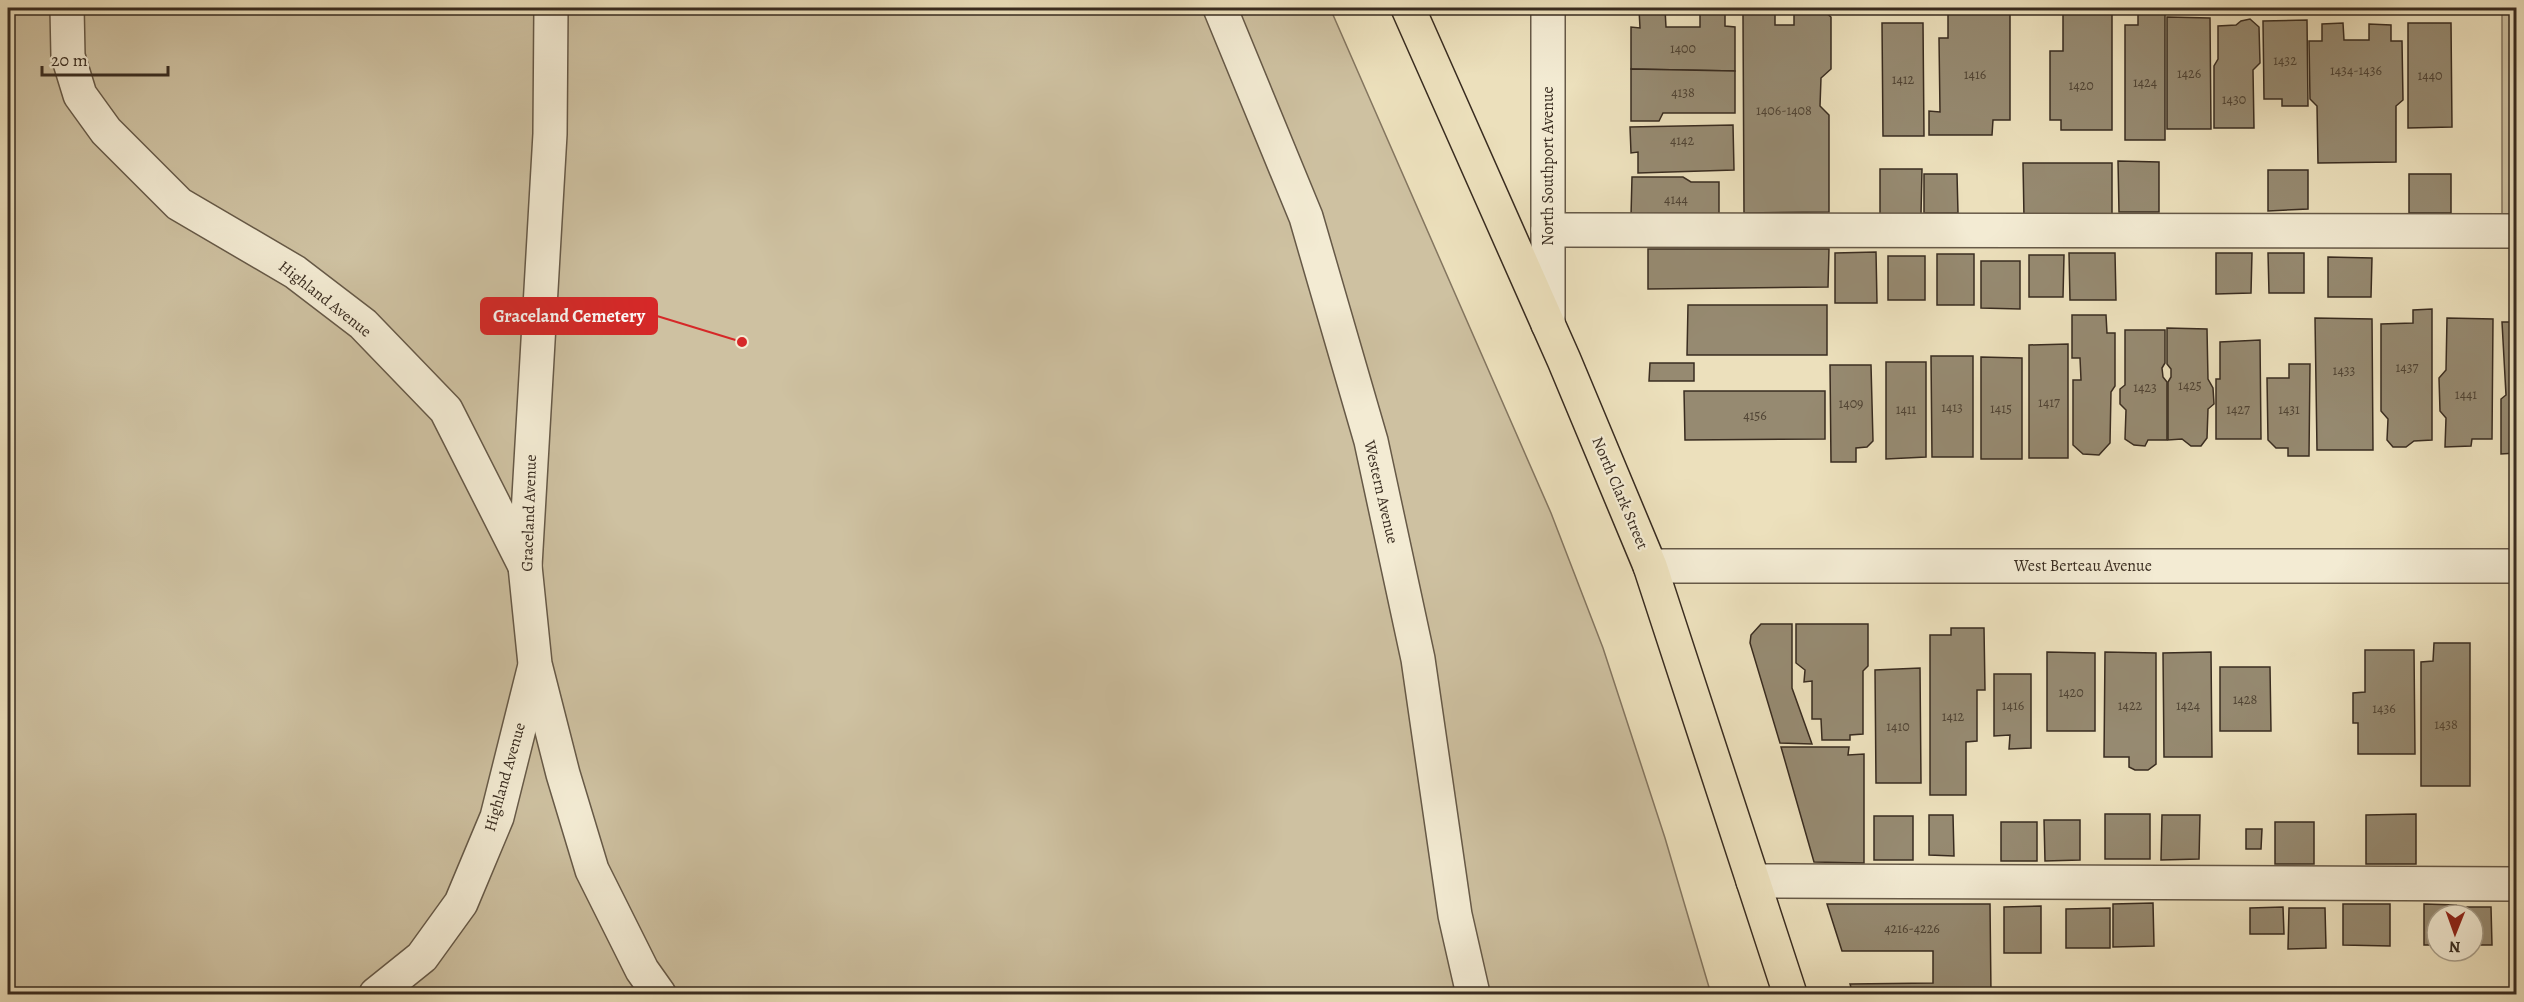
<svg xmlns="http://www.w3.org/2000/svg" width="2524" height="1002" viewBox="0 0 2524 1002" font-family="Alegreya,serif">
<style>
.green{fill:#cec1a1;stroke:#847660;stroke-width:1.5}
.building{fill:#968a71;stroke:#392c20;stroke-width:1.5}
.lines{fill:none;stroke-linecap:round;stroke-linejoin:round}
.minor-casing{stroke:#665947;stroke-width:36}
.major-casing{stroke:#392c20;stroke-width:36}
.minor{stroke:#f3ebd3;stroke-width:33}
.major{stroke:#ece0bc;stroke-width:33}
.labels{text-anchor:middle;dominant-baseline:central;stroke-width:4.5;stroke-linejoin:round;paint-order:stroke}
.number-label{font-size:14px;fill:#504434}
.street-label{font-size:16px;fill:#392c20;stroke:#f3ebd3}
.leader{fill:none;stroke:#d62828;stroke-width:2}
.callout-dot{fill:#d62828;stroke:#f3ebd3;stroke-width:2}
.callout{fill:#d62828;stroke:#d62828;stroke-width:2}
.callout-label{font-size:18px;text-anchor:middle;font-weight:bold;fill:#fff}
</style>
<rect width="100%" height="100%" fill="#ece0bc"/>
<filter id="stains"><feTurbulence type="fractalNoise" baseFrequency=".00333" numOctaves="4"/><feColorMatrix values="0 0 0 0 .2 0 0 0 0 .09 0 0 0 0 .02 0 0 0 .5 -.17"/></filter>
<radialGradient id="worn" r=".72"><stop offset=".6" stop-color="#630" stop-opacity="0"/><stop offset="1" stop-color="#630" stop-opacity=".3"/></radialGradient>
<g class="green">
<path d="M 8,8 L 1330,8 L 1551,513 L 1603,648 L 1665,838 L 1711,994 L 8,994 Z"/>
<rect x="2502" y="8" width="14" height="208"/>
</g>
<g class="building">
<path d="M 1768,8 L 1775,13 L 1775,25 L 1794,25 L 1794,15 L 1800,10 L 1820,8 L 1831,17 L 1831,69 L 1821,78 L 1820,106 L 1829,115 L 1829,212 L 1744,213 L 1743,15 L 1749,9 Z"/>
<path d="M 2138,8 L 2165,8 L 2165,140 L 2125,140 L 2125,25 L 2138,25 Z"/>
<path d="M 1639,9 L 1665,9 L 1666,27 L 1700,27 L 1700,10 L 1725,10 L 1725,26 L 1735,27 L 1735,71 L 1631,69 L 1631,27 L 1640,28 Z"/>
<path d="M 2063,9 L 2112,9 L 2112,130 L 2061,130 L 2061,120 L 2050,120 L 2050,51 L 2063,51 Z"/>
<path d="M 2010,12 L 2010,120 L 1993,120 L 1992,135 L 1929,135 L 1929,111 L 1940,112 L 1939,38 L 1948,38 L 1948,13 Z"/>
<path d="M 2167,17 L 2210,18 L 2211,129 L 2167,129 Z"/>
<path d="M 2250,19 L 2259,27 L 2260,63 L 2253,70 L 2254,128 L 2214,128 L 2214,66 L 2218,59 L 2218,26 L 2236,25 L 2241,21 Z"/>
<path d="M 2307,20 L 2308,106 L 2282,106 L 2282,99 L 2264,99 L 2263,21 Z"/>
<path d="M 1882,23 L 1923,23 L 1924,136 L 1883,136 Z"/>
<path d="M 2343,23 L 2344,40 L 2369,40 L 2369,24 L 2391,25 L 2391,41 L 2402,41 L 2403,100 L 2396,106 L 2396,162 L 2318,163 L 2317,106 L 2310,99 L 2309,41 L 2322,41 L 2322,24 Z"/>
<path d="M 2408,23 L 2451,23 L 2452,127 L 2408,128 Z"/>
<path d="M 1631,69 L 1735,71 L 1735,113 L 1663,113 L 1659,121 L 1631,121 Z"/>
<path d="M 1733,125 L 1734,170 L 1638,173 L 1638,152 L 1631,153 L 1630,127 Z"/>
<path d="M 2118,161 L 2159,162 L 2159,212 L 2119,212 Z"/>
<path d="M 2023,163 L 2112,163 L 2112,218 L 2024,218 Z"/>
<path d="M 1880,169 L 1922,169 L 1921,215 L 1880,215 Z"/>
<path d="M 2268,170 L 2308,170 L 2308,209 L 2268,211 Z"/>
<path d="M 1924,174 L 1957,174 L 1958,213 L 1924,213 Z"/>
<rect x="2409" y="174" width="42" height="39"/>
<path d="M 1632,177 L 1683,177 L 1691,182 L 1719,182 L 1719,215 L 1631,216 Z"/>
<path d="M 1648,249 L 1829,249 L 1828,287 L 1648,289 Z"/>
<path d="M 1876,252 L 1877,303 L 1835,303 L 1835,253 Z"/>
<path d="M 2069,253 L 2115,253 L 2116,300 L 2070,300 Z"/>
<path d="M 2216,253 L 2252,253 L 2251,293 L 2216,294 Z"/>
<path d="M 2268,253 L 2304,253 L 2304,293 L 2269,293 Z"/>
<rect x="1937" y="254" width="37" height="51"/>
<path d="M 2029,255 L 2064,255 L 2063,297 L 2029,297 Z"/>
<rect x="1888" y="256" width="37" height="44"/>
<path d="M 2328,257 L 2372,258 L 2371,297 L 2328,297 Z"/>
<path d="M 1981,261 L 2020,261 L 2020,309 L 1981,308 Z"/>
<path d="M 1688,305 L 1827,305 L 1827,355 L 1687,355 Z"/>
<path d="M 2432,309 L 2432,440 L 2414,441 L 2406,447 L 2393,447 L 2387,440 L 2388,419 L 2381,411 L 2381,324 L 2413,323 L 2413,310 Z"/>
<path d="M 2072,315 L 2106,315 L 2107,333 L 2115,333 L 2115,386 L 2111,392 L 2110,443 L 2099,455 L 2083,454 L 2073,445 L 2073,380 L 2081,380 L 2080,358 L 2072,358 Z"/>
<path d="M 2315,318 L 2372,319 L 2373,450 L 2317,450 Z"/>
<path d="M 2447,318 L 2493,319 L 2492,439 L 2472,439 L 2471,446 L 2445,447 L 2446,418 L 2440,411 L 2439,378 L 2446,370 Z"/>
<path d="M 2502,322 L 2516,322 L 2516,453 L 2501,454 L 2501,399 L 2506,395 Z"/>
<path d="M 2167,328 L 2207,329 L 2208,379 L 2213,388 L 2214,404 L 2208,409 L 2207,438 L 2201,446 L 2191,446 L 2182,439 L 2168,440 L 2168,382 L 2171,377 L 2171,369 L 2167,364 Z"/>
<path d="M 2125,330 L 2165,330 L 2165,363 L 2162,368 L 2163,377 L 2167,382 L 2167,440 L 2148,440 L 2145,446 L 2134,445 L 2125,439 L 2126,410 L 2120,404 L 2120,389 L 2125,385 Z"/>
<path d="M 2260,340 L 2261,439 L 2216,439 L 2216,379 L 2220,379 L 2220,342 Z"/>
<path d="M 2068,344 L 2068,458 L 2029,458 L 2029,345 Z"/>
<path d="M 1931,356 L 1973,356 L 1973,457 L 1932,457 Z"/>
<path d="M 1981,357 L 2022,358 L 2022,459 L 1981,459 Z"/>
<path d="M 1886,362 L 1926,362 L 1926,457 L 1886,459 Z"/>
<path d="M 1650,363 L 1694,363 L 1694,381 L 1649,381 Z"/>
<path d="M 2289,364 L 2310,364 L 2309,456 L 2288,456 L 2288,448 L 2276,448 L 2268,440 L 2267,378 L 2289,378 Z"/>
<path d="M 1830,365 L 1871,365 L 1873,441 L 1867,447 L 1856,448 L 1856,462 L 1831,462 Z"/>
<path d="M 1684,391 L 1825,391 L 1825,439 L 1685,440 Z"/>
<path d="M 1761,624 L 1792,624 L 1792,688 L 1812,744 L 1780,743 L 1750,643 L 1751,635 Z"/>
<path d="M 1796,624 L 1868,624 L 1868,666 L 1863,671 L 1863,734 L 1850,735 L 1850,740 L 1822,740 L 1821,719 L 1812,719 L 1812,681 L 1804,682 L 1805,670 L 1796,663 Z"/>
<path d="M 1951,628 L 1984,628 L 1985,690 L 1977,690 L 1977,741 L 1966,742 L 1966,795 L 1930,795 L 1930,635 L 1951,635 Z"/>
<path d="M 2434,643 L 2470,643 L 2470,786 L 2421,786 L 2421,662 L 2433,661 Z"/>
<path d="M 2365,650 L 2414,650 L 2415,754 L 2358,754 L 2358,723 L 2353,723 L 2353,693 L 2365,692 Z"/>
<path d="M 2047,652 L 2095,653 L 2095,731 L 2047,731 Z"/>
<path d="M 2105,652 L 2156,653 L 2156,764 L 2148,770 L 2135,770 L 2129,767 L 2129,757 L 2104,757 Z"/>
<path d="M 2211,652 L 2212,757 L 2164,757 L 2163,653 Z"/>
<path d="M 2220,667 L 2270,667 L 2271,731 L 2220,731 Z"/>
<path d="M 1920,668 L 1921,783 L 1876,783 L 1875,670 Z"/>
<path d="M 1994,674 L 2031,674 L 2031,748 L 2009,749 L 2010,735 L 1994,736 Z"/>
<path d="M 1781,747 L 1849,747 L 1848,755 L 1864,754 L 1864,863 L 1814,862 Z"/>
<rect x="2105" y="814" width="45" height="45"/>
<path d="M 2416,814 L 2416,864 L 2366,864 L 2366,815 Z"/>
<path d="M 1929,815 L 1953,815 L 1954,856 L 1929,855 Z"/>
<path d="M 2162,815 L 2200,815 L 2199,859 L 2161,860 Z"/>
<rect x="1874" y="816" width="39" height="44"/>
<path d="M 2044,820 L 2080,820 L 2080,860 L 2045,861 Z"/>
<rect x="2001" y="822" width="36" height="39"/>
<rect x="2275" y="822" width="39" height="42"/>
<path d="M 2246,829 L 2262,829 L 2261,849 L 2246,849 Z"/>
<path d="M 2153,903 L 2154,946 L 2113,947 L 2113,904 Z"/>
<path d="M 1827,904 L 1990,904 L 1991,994 L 1853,994 L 1850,984 L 1933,983 L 1933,951 L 1842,951 Z"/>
<path d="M 2343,904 L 2390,904 L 2390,946 L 2343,945 Z"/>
<path d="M 2424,904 L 2456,905 L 2456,915 L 2437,915 L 2437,945 L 2424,945 Z"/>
<path d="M 2041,906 L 2041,953 L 2004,953 L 2004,907 Z"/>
<path d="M 2283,907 L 2284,934 L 2250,934 L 2250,908 Z"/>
<path d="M 2467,907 L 2491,907 L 2492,945 L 2473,945 L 2473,915 L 2466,915 Z"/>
<path d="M 2110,908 L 2110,948 L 2066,948 L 2066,909 Z"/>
<path d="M 2289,908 L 2325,908 L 2326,948 L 2288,949 Z"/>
<path d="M 2136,988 L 2167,988 L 2168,994 L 2136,994 Z"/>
<rect x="2349" y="989" width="48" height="5"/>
<rect x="2174" y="992" width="48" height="2"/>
<rect x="2425" y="992" width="28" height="2"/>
</g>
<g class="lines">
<g class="minor-casing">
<g id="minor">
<path d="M 67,8 L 68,56 L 80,95 L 106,131 L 179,204 L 295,272 L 363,324 L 446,410 L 525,566"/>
<path d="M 551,8 L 550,134 L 525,566 L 535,664 L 563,774 L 592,870 L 642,970 L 659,994"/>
<path d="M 1220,8 L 1306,217 L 1371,441 L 1418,659 L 1455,915 L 1473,994"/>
<path d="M 1548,8 L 1548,324"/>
<path d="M 1548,230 L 2516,231"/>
<path d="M 1650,566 L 2516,566"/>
<path d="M 1753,881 L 2516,884"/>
<path d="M 376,994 L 422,957 L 461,903 L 497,817 L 534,669"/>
</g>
</g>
<g class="major-casing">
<path id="major" d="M 1408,8 L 1564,360 L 1650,566 L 1790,994"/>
</g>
<use href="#minor" class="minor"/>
<use href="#major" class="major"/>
</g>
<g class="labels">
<g class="number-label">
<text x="1683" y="48">1400</text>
<text x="2285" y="60">1432</text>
<text x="2356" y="70">1434-1436</text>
<text x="2189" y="73">1426</text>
<text x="1975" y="74">1416</text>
<text x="2430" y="75">1440</text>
<text x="1903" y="79">1412</text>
<text x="2145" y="82">1424</text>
<text x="2081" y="85">1420</text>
<text x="1683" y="92">4138</text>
<text x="2234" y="99">1430</text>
<text x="1784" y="110">1406-1408</text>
<text x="1682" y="140">4142</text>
<text x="1676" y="199">4144</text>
<text x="2407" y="367">1437</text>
<text x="2344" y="370">1433</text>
<text x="2190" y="385">1425</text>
<text x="2145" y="387">1423</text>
<text x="2466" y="394">1441</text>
<text x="2049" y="402">1417</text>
<text x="1851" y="403">1409</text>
<text x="1952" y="407">1413</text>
<text x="2001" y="408">1415</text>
<text x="1906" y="409">1411</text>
<text x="2238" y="409">1427</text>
<text x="2289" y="409">1431</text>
<text x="1755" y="415">4156</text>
<text x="2071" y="692">1420</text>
<text x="2245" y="699">1428</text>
<text x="2013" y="705">1416</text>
<text x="2130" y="705">1422</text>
<text x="2188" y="705">1424</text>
<text x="2384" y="708">1436</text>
<text x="1953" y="716">1412</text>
<text x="2446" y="724">1438</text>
<text x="1898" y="726">1410</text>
<text x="1912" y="928">4216-4226</text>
</g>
<g class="street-label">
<text transform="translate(1548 166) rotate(-90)">North Southport Avenue</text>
<text transform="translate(325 299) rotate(38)">Highland Avenue</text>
<text transform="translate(1381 492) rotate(77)">Western Avenue</text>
<text transform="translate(1620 493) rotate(67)">North Clark Street</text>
<text transform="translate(529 513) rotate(-88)">Graceland Avenue</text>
<text x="2083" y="566">West Berteau Avenue</text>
<text transform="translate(505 777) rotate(-74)">Highland Avenue</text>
</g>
</g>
<path class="leader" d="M742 342L657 316"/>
<circle class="callout-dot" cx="742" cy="342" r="6"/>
<rect class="callout" x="481" y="298" width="176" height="36" rx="6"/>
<g class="callout-label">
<text x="569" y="322">Graceland Cemetery</text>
</g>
<rect width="2524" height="1002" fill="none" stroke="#ece0bc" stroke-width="30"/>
<rect x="9" y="9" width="2506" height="984" fill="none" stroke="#392c20" stroke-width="3"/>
<rect x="15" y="15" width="2494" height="972" fill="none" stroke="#392c20" stroke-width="1.5"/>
<g transform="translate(2455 933) rotate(181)"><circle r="28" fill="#f3ebd3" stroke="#a99f8b" stroke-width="1.5"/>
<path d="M0-4.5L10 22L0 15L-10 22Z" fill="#8f2418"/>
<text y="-9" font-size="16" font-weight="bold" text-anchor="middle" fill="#392c20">N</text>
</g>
<path d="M42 66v9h126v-9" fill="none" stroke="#392c20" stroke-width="3"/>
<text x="51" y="66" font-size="18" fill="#392c20" stroke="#f3ebd3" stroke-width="4.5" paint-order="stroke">20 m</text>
<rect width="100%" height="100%" filter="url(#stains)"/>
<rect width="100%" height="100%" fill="url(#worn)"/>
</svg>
